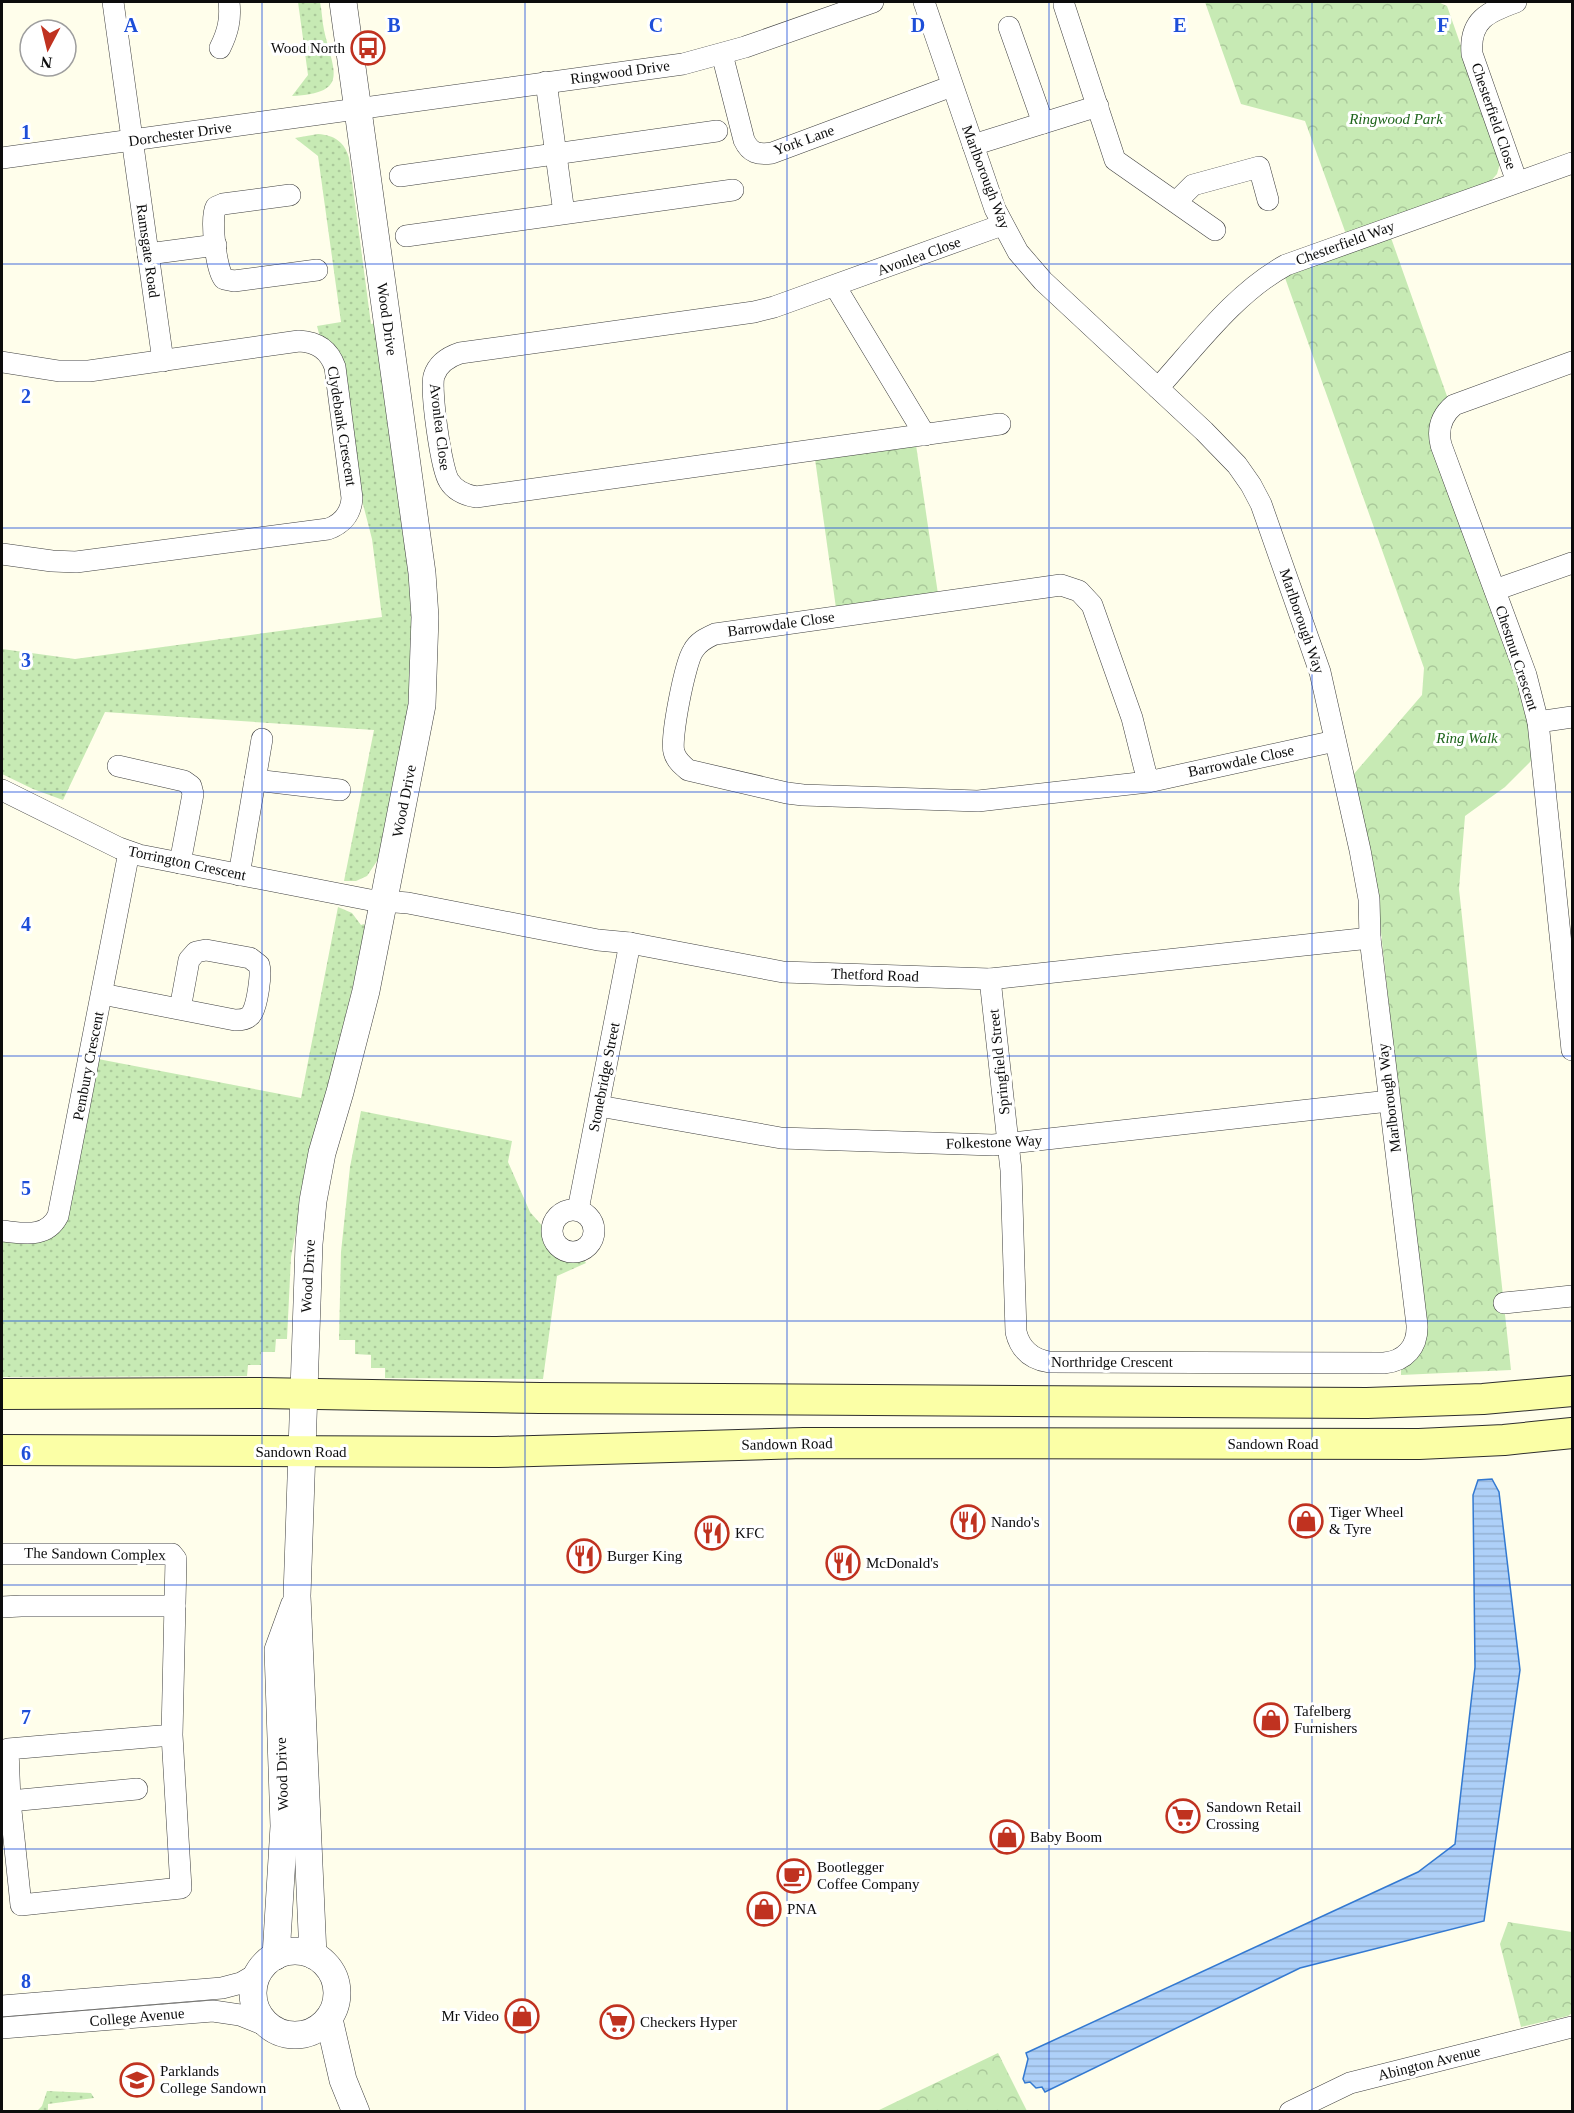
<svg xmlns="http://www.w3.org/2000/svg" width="1574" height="2113" viewBox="0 0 1574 2113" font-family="Georgia,serif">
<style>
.grass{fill:url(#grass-dots)}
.park{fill:url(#park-crowns)}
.water{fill:url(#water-rules);stroke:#3379d1;stroke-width:1.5}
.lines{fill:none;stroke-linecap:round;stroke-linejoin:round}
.minor-casing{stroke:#3f3f3f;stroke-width:22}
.tertiary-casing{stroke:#3f3f3f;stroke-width:28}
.secondary-casing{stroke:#2e2e2e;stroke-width:32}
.minor{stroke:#fff;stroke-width:21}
.tertiary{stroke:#fff;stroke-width:27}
.secondary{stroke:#fbffa6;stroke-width:30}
.grid{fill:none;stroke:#1d4ed8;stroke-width:1.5;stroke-opacity:0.55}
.labels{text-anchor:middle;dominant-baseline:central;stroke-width:6;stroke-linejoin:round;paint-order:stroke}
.poi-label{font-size:15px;fill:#0c0c0c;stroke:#fff;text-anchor:start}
.street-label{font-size:15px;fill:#0c0c0c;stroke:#fff}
.park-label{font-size:15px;font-style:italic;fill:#1e651b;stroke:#fff}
.grid-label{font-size:20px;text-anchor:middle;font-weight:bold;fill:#1d4ed8;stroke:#fff;stroke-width:6;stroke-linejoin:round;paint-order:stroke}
</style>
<defs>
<pattern id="grass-dots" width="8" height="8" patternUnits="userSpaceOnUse" patternTransform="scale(1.5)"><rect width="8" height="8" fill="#c7eab4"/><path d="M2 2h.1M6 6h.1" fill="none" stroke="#aac89a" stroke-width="1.8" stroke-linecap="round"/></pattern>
<pattern id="park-crowns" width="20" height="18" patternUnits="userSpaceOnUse" patternTransform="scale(1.5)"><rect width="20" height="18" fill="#c7eab4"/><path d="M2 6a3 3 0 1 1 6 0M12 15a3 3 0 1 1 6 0" fill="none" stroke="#aac89a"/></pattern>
<pattern id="water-rules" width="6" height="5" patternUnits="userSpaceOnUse" patternTransform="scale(1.5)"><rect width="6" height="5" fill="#aed0f8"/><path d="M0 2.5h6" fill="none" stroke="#94b1d3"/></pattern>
</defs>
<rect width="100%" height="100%" fill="#fffeeb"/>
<g class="grass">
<path d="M 298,2 L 320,2 C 322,11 322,21 324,30 C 333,71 351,93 292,96 L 308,75 Z"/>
<path d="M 318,134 C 334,135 345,142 349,158 L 371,324 L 376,323 L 408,560 L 413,641 L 410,701 L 381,861 L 377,861 L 367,876 L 356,881 L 344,881 L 374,730 L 105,712 L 63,800 L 33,789 L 2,774 L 2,649 L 75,659 L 382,617 L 372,539 L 317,326 L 341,322 L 318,156 L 295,138 Z"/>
<path d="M 338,907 L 352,913 L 361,925 L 364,924 L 366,932 L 306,1177 L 291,1257 L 287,1339 L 276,1339 L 275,1352 L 261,1352 L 261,1365 L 248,1365 L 247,1376 L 2,1377 L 2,1240 C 23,1241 44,1247 60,1231 L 98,1059 L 301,1098 Z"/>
<path d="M 361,1111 L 512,1141 L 508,1162 L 530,1212 L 546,1230 L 547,1239 L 557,1253 L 565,1257 L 582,1257 L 586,1263 L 557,1276 L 543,1379 L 385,1378 L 385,1368 L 371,1368 L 371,1355 L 355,1354 L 355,1340 L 339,1340 L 341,1252 L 350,1167 Z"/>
<path d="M 47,2091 L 91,2093 L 94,2098 L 48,2104 L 48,2111 L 37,2111 L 42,2106 Z"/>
</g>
<g class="park">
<path d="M 1205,2 L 1438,2 L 1447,6 L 1501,160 L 1497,174 L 1488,184 L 1346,234 L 1305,121 L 1241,104 Z"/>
<path d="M 1390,235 L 1448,399 L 1436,412 L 1526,706 L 1532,760 L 1505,787 L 1465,816 L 1459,889 L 1511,1370 L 1401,1375 L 1401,1369 L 1414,1361 L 1425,1332 L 1377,896 L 1353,775 L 1422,695 L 1424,668 L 1284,275 Z"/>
<path d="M 916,445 L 938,594 L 836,608 L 815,459 Z"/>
<path d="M 1508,1922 L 1572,1932 L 1572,2013 L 1568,2016 L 1521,2027 L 1500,1944 Z"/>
<path d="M 998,2053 L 1027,2111 L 877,2111 Z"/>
</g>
<path class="water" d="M 1492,1479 L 1499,1492 L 1520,1670 L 1484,1921 L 1300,1968 L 1045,2092 L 1042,2087 L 1036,2088 L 1030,2082 L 1025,2083 L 1023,2079 L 1028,2059 L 1026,2053 L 1418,1872 L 1455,1844 L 1475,1667 L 1473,1495 L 1478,1480 Z"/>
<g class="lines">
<g class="minor-casing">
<g id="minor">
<path d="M 113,2 L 163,361"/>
<path d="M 924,2 L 995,209 L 1018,252 L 1043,281 L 1204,431 L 1237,465 L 1251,485 L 1261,504 L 1320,672 L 1360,850 L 1369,899 L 1370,938 L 1417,1325 C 1418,1347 1405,1361 1384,1363 L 1049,1362 C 1031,1359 1020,1349 1016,1332 L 1011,1170 L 990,979"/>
<path d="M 1516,2 C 1488,12 1469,20 1472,54 L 1517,182"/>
<path d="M 1064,5 L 1115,160 L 1215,230"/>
<path d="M 1009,27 L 1043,123"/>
<path d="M 220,48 C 228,32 231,19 229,2"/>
<path d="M 722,54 L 744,140 C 750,153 758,155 772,153 L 952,86"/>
<path d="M 546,82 L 564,213"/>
<path d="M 973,145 L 1098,106"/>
<path d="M 2,158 L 683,64 L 745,47 L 873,2"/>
<path d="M 400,176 L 717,131"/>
<path d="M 290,195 L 223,204 L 216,207 C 210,218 216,270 224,279 L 234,281 L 317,270"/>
<path d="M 1176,202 L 1193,185 L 1259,167 L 1268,200"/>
<path d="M 406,236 L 733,190"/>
<path d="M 148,254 L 216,245"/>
<path d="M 835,286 L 925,435"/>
<path d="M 2,362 L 59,371 L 89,371 L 299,341 C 317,342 329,350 335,367 L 352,498 C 351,514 342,524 328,529 L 76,562 L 52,561 L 2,554"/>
<path d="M 1572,362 L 1454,405 C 1441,416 1437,429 1441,445 L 1526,675 L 1538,722 L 1572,1050"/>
<path d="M 1158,388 C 1197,345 1235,293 1286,265 L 1572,163"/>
<path d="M 1000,424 L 476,497 C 465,495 455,491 449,481 C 441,469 430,389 434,376 C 438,363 448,357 460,353 L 754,312 L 774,307 L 1002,225"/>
<path d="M 1495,590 L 1572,563"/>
<path d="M 1538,722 L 1572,717"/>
<path d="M 118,766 L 184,781 L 191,786 L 193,794 L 180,863"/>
<path d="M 255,780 L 340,790"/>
<path d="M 1148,782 L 1132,718 L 1092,605 L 1079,591 L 1061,585 L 715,634 C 706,638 698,642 693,651 C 685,663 670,739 674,752 C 676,760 682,765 688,770 L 787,793 L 803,795 L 978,801 L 1148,782 L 1335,741"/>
<path d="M 2,790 L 119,848 L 139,855 L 370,900 L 408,903 L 598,940 L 630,943 L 783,972 L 990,979 L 1370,938"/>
<path d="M 239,875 L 262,739"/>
<path d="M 102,994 L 235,1020 C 242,1020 249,1019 252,1013 C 257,1005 262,974 259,965 L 250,958 L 206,950 L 196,952 L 189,960 L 180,1009"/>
<path d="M 599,1106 L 781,1138 L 993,1145 L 1389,1101"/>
<path d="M 578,1210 L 630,943"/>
<circle cx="573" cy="1231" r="21"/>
<path d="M 2,1231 C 23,1233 46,1239 58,1216 L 129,852"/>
<path d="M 1504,1303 L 1572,1296"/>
<path d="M 2,1554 L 172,1554 L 176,1559 L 172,1735 L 181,1888 L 21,1905 L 10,1801 L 8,1749 L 172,1735"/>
<path d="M 2,1607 L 21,1606 L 175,1606"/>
<path d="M 10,1801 L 137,1789"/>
<path d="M 2,2006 L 222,1988 L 241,1983 L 258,1973"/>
<path d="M 2,2028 L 213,2011 L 240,2015 L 270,2027"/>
<path d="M 1290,2112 L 1350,2083 L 1572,2027"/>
</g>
</g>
<g class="tertiary-casing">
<g id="tertiary">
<circle cx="295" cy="1993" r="42"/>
<path d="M 313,1955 L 297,1596 L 309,1244 L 313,1201 L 322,1153 L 340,1092 L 366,991 L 422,705 L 425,617 L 422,573 L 343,2"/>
<path d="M 276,1956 L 284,1826 L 278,1650 L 294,1606"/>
<path d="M 329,2019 L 343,2080 L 356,2112"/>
</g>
</g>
<g class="secondary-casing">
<g id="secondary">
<path d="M 2,1394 L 262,1393 L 540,1398 L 1367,1403 L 1483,1399 L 1572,1391"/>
<path d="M 2,1450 L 497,1452 L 804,1443 L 1419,1444 L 1504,1440 L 1572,1433"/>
</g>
</g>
<use href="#minor" class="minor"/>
<use href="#tertiary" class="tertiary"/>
<use href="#secondary" class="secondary"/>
</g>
<path class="grid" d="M 262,2 L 262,2112M 525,2 L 525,2112M 787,2 L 787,2112M 1049,2 L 1049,2112M 1312,2 L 1312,2112M 2,264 L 1572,264M 2,528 L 1572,528M 2,792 L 1572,792M 2,1056 L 1572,1056M 2,1321 L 1572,1321M 2,1585 L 1572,1585M 2,1849 L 1572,1849"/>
<defs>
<g id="bus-ring" transform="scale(1.725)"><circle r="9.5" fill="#fff" stroke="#c03220" stroke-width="1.5"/><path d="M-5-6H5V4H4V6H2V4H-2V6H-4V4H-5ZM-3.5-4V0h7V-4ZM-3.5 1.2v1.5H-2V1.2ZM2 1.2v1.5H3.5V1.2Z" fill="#c03220"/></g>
<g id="shop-ring" transform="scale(1.725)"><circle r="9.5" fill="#fff" stroke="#c03220" stroke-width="1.5"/><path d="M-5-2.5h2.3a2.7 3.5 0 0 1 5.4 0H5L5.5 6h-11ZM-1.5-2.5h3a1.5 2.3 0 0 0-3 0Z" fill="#c03220"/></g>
<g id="restaurant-ring" transform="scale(1.725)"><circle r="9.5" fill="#fff" stroke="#c03220" stroke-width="1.5"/><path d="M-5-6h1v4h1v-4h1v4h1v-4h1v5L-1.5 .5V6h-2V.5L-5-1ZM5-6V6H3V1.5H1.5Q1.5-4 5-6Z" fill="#c03220"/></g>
<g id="supermarket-ring" transform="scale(1.725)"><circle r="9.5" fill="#fff" stroke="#c03220" stroke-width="1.5"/><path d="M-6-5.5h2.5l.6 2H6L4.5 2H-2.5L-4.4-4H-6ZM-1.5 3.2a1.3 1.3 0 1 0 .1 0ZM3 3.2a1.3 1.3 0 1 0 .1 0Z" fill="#c03220"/></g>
<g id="cafe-ring" transform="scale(1.725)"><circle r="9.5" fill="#fff" stroke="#c03220" stroke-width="1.5"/><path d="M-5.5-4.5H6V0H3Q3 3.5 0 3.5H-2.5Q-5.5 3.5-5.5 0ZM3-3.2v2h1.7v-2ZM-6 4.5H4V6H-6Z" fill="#c03220"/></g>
<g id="school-ring" transform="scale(1.725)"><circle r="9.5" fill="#fff" stroke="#c03220" stroke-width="1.5"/><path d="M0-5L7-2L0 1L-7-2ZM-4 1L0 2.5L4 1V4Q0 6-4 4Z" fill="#c03220"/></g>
</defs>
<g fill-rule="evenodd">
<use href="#bus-ring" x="368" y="48"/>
<use href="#shop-ring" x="1306" y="1521"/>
<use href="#restaurant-ring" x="968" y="1522"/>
<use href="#restaurant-ring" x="712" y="1533"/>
<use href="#restaurant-ring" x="584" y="1556"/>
<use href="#restaurant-ring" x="843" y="1563"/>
<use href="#shop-ring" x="1271" y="1720"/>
<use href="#supermarket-ring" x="1183" y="1816"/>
<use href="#shop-ring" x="1007" y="1837"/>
<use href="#cafe-ring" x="794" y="1876"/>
<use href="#shop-ring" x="764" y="1909"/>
<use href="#shop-ring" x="522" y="2016"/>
<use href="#supermarket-ring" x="617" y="2022"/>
<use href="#school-ring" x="137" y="2080"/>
</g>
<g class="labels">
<g class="poi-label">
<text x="345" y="48" text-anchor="end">Wood North</text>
<text x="1329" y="1512">Tiger Wheel<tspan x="1329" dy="17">&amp; Tyre</tspan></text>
<text x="991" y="1522">Nando's</text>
<text x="735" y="1533">KFC</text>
<text x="607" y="1556">Burger King</text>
<text x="866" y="1563">McDonald's</text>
<text x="1294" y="1711">Tafelberg<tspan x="1294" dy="17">Furnishers</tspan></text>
<text x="1206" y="1807">Sandown Retail<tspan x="1206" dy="17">Crossing</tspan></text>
<text x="1030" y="1837">Baby Boom</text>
<text x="817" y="1867">Bootlegger<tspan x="817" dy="17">Coffee Company</tspan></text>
<text x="787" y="1909">PNA</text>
<text x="499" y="2016" text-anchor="end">Mr Video</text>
<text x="640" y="2022">Checkers Hyper</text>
<text x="160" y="2071">Parklands<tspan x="160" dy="17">College Sandown</tspan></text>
</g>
<g class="street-label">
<text transform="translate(620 72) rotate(-8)">Ringwood Drive</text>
<text transform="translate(1494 116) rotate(71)">Chesterfield Close</text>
<text transform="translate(180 134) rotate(-8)">Dorchester Drive</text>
<text transform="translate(804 140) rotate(-20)">York Lane</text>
<text transform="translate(986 177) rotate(69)">Marlborough Way</text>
<text transform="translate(1345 243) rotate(-20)">Chesterfield Way</text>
<text transform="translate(148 251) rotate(82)">Ramsgate Road</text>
<text transform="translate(919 256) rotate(-20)">Avonlea Close</text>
<text transform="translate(387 319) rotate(82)">Wood Drive</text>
<text transform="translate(342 426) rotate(81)">Clydebank Crescent</text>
<text transform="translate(440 427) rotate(83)">Avonlea Close</text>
<text transform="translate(1302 621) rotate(71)">Marlborough Way</text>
<text transform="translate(781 624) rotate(-8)">Barrowdale Close</text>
<text transform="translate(1517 658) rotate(72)">Chestnut Crescent</text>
<text transform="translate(1241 761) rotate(-12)">Barrowdale Close</text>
<text transform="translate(404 801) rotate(-79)">Wood Drive</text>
<text transform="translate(187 863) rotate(12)">Torrington Crescent</text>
<text transform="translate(875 975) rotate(2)">Thetford Road</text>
<text transform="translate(999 1062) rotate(-96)">Springfield Street</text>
<text transform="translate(88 1066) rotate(-79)">Pembury Crescent</text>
<text transform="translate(604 1077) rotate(-79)">Stonebridge Street</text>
<text transform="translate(1389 1098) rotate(-97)">Marlborough Way</text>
<text transform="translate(994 1142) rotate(-2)">Folkestone Way</text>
<text transform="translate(308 1276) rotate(-87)">Wood Drive</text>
<text x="1112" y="1362">Northridge Crescent</text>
<text transform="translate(787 1444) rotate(-1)">Sandown Road</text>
<text x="1273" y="1444">Sandown Road</text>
<text x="301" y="1452">Sandown Road</text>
<text transform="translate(95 1554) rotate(1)">The Sandown Complex</text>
<text transform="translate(282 1774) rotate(-92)">Wood Drive</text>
<text transform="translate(137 2017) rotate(-5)">College Avenue</text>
<text transform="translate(1429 2063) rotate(-14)">Abington Avenue</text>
</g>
<g class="park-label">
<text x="1396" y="119">Ringwood Park</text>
<text x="1467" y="738">Ring Walk</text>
</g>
</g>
<g class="grid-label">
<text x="131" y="32">A</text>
<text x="394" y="32">B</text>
<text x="656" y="32">C</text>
<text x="918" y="32">D</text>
<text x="1180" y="32">E</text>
<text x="1443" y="32">F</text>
<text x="26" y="139">1</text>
<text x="26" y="403">2</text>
<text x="26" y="667">3</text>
<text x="26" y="931">4</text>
<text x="26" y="1195">5</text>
<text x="26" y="1460">6</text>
<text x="26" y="1724">7</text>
<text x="26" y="1988">8</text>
</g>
<rect width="1574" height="2113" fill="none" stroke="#0c0c0c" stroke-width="6"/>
<g transform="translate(48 48) rotate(187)"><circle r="28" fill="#ffffff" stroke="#9e9e9e" stroke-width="1.5"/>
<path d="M0-4.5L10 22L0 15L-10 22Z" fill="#c03220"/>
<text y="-9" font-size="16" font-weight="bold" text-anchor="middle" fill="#0c0c0c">N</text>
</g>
</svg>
